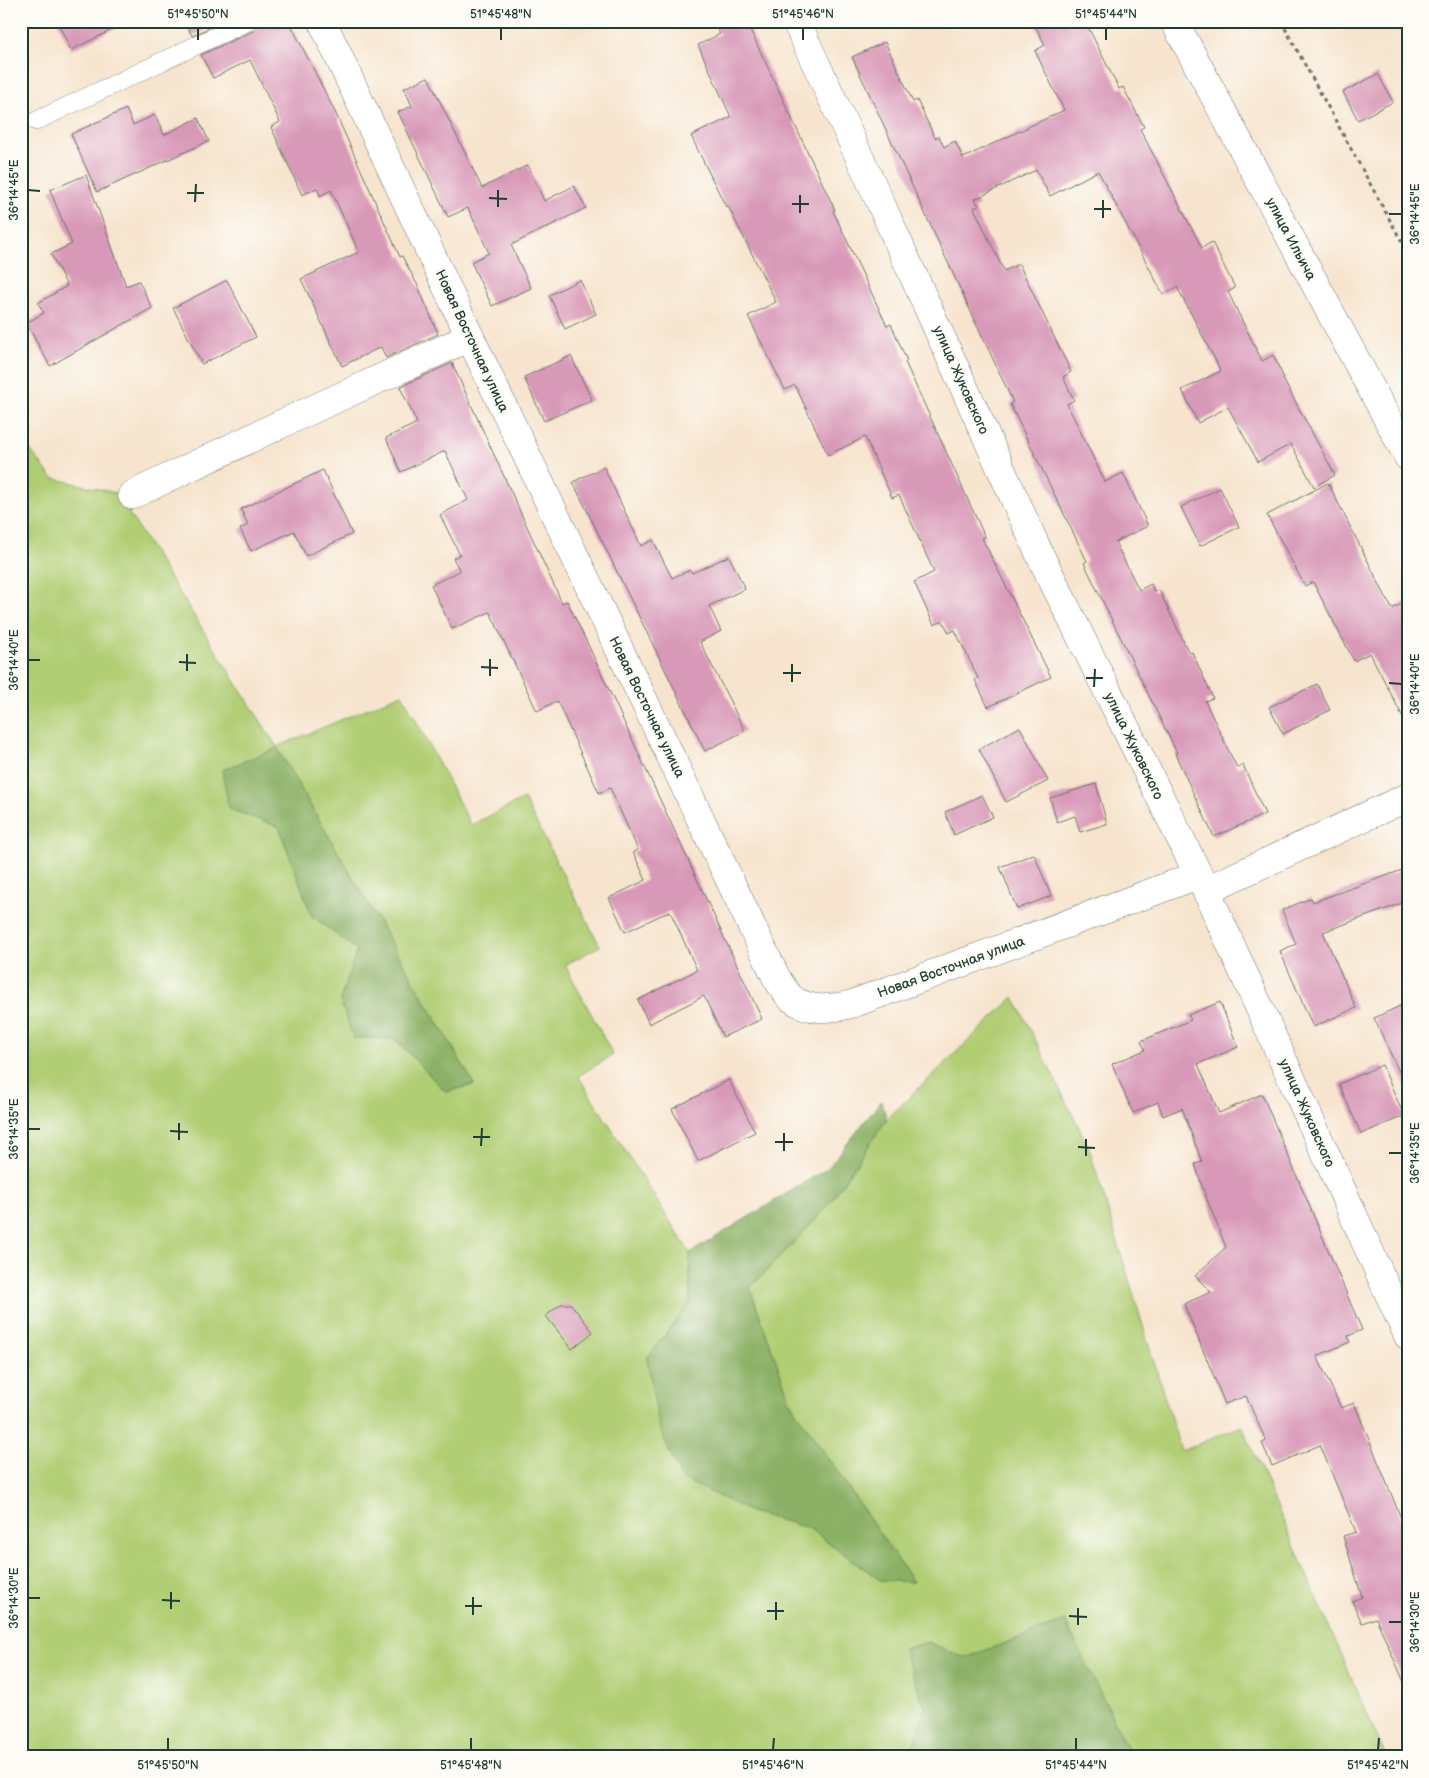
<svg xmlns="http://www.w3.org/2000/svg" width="1429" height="1778" viewBox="0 0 1429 1778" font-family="'Balsamiq Sans',sans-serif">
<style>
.green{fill:#b1ce74;stroke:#688654;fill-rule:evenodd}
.forest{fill:#8cb166;stroke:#56774d}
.building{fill:#d898b7}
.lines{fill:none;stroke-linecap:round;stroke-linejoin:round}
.lane-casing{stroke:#6b776a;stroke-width:19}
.street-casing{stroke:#6b776a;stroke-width:29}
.primary-casing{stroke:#6b776a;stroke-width:29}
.path{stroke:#6b776a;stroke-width:3;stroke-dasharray:4 4;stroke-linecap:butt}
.lane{stroke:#fff;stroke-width:18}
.street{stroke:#fff;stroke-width:28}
.primary{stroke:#fff;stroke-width:28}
.ticks{fill:none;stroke:#1f3d34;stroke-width:2}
.labels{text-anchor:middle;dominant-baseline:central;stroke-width:4.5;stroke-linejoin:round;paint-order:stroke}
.street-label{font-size:14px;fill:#1f3d34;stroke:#fdfcf7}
.neatline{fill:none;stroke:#1f3d34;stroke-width:2}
.ticks-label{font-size:12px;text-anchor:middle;fill:#1f3d34}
</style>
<rect width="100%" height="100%" fill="#fdfcf7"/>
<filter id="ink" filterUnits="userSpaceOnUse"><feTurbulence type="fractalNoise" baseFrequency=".02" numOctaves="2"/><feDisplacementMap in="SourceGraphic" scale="10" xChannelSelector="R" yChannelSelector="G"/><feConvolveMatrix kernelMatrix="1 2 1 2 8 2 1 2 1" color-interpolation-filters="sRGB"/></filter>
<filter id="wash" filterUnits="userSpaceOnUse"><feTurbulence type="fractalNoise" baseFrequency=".0096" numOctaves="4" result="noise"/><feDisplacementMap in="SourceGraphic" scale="20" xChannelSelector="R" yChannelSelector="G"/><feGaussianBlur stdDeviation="1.12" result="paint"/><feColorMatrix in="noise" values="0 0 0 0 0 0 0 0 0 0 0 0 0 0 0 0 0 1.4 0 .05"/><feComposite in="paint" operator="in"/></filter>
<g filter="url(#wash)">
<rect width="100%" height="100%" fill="#f7e4ce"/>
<path class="green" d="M 21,438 L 52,478 L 116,493 L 277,747 L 402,694 L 471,825 L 524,799 L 600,946 L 565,965 L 613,1055 L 578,1076 L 690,1253 L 690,1303 L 647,1359 L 751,1512 L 809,1528 L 880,1580 L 913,1582 L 792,1406 L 750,1288 L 823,1212 L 887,1119 L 1014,997 L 1089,1148 L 1181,1451 L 1242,1426 L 1386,1757 L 1132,1757 L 1065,1621 L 965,1658 L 928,1642 L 925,1707 L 911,1757 L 21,1757 ZM 277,748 L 474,1084 L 474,1085 L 446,1092 L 395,1039 L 340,1000 L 358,950 L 312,916 L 279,827 Z"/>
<g class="forest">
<path d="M 277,748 L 474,1084 L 446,1092 L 395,1039 L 353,1038 L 340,1000 L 357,950 L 312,916 L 279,827 L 229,809 L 222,770 Z"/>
<path d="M 881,1101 L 887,1119 L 823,1212 L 750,1288 L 792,1406 L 913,1582 L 880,1580 L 809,1528 L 751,1512 L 681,1478 L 659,1427 L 647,1358 L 690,1303 L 690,1253 L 828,1168 Z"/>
<path d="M 1065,1621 L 1132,1757 L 911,1757 L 925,1707 L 903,1649 L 928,1642 L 965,1658 Z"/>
</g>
<g id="blocks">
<g class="building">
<path d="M 57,21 L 130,21 L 71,50 Z"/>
<path d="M 185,21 L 223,21 L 192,36 Z"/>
<path d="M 259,21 L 289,21 L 335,112 L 400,257 L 402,256 L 418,286 L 438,334 L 386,358 L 381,347 L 342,366 L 301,279 L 359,252 L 331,190 L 320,196 L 317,188 L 302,195 L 271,127 L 280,122 L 250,60 L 213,78 L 201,55 L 253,31 L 257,27 Z"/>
<path d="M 713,21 L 746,21 L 835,210 L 833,211 L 887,326 L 891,324 L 907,361 L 905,362 L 985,537 L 982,538 L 1051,677 L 988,707 L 975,680 L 978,678 L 955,630 L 949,633 L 943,621 L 934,625 L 914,582 L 934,572 L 899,495 L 892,498 L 865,437 L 828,455 L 795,385 L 785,390 L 748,316 L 776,302 L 728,206 L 726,207 L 691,136 L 731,117 L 698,45 L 720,34 Z"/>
<path d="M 1033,21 L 1085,21 L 1119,89 L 1123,87 L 1144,127 L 1140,129 L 1202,248 L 1212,242 L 1235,288 L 1228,292 L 1262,361 L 1273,355 L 1284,378 L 1283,379 L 1335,475 L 1314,487 L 1291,444 L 1258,462 L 1228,407 L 1198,423 L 1182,390 L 1221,371 L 1177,287 L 1163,294 L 1098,171 L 1050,196 L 1036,170 L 975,199 L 979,206 L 974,208 L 1004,271 L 1019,264 L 1071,372 L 1063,377 L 1074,400 L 1067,404 L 1105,482 L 1123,473 L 1148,526 L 1115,542 L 1139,590 L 1151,584 L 1154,592 L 1159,590 L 1189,653 L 1192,652 L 1213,698 L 1205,701 L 1237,768 L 1243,765 L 1265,814 L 1214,837 L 1175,754 L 1177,753 L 1084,563 L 1087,561 L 1010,404 L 1013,402 L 852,57 L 885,42 L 913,102 L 917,100 L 935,138 L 939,136 L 944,147 L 955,141 L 963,158 L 1064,110 L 1035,51 L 1045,45 Z"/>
<path d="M 1378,74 L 1393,102 L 1358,120 L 1343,92 Z"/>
<path d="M 428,77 L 482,188 L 528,165 L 544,201 L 574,186 L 586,208 L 511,245 L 531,288 L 492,306 L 471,262 L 489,253 L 468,208 L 448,217 L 398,112 L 412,106 L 404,88 Z"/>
<path d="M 126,109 L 133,125 L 155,115 L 164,135 L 198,118 L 209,141 L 97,192 L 71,134 Z"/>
<path d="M 86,175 L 126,286 L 139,281 L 152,308 L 50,366 L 26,323 L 44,313 L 38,303 L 67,286 L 51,254 L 72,244 L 50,190 Z"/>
<path d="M 227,280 L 256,337 L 202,364 L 173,308 Z"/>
<path d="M 580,280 L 596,314 L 565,329 L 549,295 Z"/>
<path d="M 571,356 L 592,400 L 544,421 L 524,377 Z"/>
<path d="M 452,363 L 562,603 L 567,601 L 590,649 L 762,1019 L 723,1037 L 704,996 L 649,1024 L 638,1000 L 697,970 L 670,911 L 625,932 L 609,898 L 646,880 L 633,852 L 638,850 L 610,788 L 599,793 L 557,701 L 537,711 L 490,612 L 452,629 L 431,585 L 460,571 L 453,558 L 460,555 L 440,515 L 468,500 L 445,451 L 401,472 L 386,438 L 417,423 L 400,387 Z"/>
<path d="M 604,467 L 641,546 L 653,540 L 672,578 L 690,570 L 692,573 L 729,556 L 745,589 L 709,606 L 721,631 L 700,642 L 745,731 L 705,751 L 573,482 Z"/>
<path d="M 323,470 L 352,534 L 306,556 L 294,531 L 251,551 L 240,529 L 248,525 L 241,509 Z"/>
<path d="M 1328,483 L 1392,609 L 1408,600 L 1408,727 L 1370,653 L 1354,661 L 1313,582 L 1305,586 L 1267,515 Z"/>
<path d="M 1220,488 L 1239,527 L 1200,546 L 1181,507 Z"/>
<path d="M 1317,684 L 1330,710 L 1283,734 L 1269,707 Z"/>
<path d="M 1020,727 L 1048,781 L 1006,802 L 979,749 Z"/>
<path d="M 1096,784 L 1107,824 L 1080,832 L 1075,816 L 1057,822 L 1050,798 Z"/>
<path d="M 982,795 L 993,817 L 954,835 L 945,812 Z"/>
<path d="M 1034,854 L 1051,896 L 1017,909 L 1000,867 Z"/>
<path d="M 1408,868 L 1408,901 L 1323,932 L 1356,1008 L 1313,1027 L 1280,951 L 1296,944 L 1282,910 L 1311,898 L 1313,902 Z"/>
<path d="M 1220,1002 L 1238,1047 L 1198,1064 L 1219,1113 L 1262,1094 L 1362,1330 L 1348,1336 L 1350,1342 L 1317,1356 L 1341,1408 L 1354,1403 L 1408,1535 L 1408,1691 L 1376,1618 L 1362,1623 L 1352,1601 L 1362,1597 L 1343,1536 L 1356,1532 L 1320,1445 L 1272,1466 L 1262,1443 L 1266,1441 L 1246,1396 L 1225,1404 L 1184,1304 L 1211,1292 L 1195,1276 L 1226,1247 L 1203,1189 L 1195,1164 L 1202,1162 L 1182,1108 L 1163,1116 L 1158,1102 L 1133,1113 L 1112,1064 L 1145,1050 L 1141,1041 L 1191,1020 L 1188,1015 Z"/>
<path d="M 1400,1006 L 1408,1023 L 1408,1091 L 1374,1018 Z"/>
<path d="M 1382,1065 L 1404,1116 L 1361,1134 L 1339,1084 Z"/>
<path d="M 729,1080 L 755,1132 L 698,1161 L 672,1109 Z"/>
<path d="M 561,1304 L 571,1304 L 593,1332 L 572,1349 L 546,1316 Z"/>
</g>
</g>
</g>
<g filter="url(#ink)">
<use href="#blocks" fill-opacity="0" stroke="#6b776a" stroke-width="1"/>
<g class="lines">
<g class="lane-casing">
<path id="lane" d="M 36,121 L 248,21"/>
</g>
<g class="street-casing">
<g id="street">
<path d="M 322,21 L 470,337 L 777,979 C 781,985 786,993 791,998 C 809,1012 831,1009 852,1004 L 1198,875"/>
<path d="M 796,21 L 871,182 L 1040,555 L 1206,890 L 1408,1336"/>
<path d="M 132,495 L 279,425 L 470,337"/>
<path d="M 1206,890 L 1408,797"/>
</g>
</g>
<g class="primary-casing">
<path id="primary" d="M 1174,21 L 1408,457"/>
</g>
<path class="path" d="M 1281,21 L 1408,253"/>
<use href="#lane" class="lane"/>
<use href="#street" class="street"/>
<use href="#primary" class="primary"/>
</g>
</g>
<path class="ticks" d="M 198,40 L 198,28M 501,40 L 501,28M 803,40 L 803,28M 1106,40 L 1106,28M 28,190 L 40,191M 187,193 L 204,193M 489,198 L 507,199M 195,202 L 196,184M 792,204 L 809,204M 498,207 L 498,190M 1094,209 L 1111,209M 800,213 L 800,195M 1389,214 L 1402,214M 1103,218 L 1103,200M 28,660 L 40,660M 179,662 L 196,663M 481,667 L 498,668M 187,671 L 187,654M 783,673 L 801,673M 490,676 L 490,659M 1086,678 L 1103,678M 792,682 L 792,664M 1389,683 L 1402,684M 1094,687 L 1095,669M 28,1129 L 40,1129M 170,1131 L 188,1132M 473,1137 L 490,1137M 179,1140 L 179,1123M 775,1142 L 793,1142M 481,1146 L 482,1128M 1078,1147 L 1095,1148M 784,1151 L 784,1133M 1389,1153 L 1402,1153M 1086,1156 L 1086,1139M 28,1598 L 40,1598M 162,1600 L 180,1601M 465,1606 L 482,1606M 171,1609 L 171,1592M 767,1611 L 784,1611M 473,1615 L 473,1597M 1069,1616 L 1087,1617M 776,1620 L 776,1602M 1389,1622 L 1402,1622M 1078,1625 L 1078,1608M 168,1750 L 168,1738M 471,1750 L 471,1738M 773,1750 L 774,1738M 1076,1750 L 1076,1738M 1378,1750 L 1379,1738"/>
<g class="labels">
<g class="street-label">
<text transform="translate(1291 239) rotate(62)">улица Ильича</text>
<text transform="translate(472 341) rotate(65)">Новая Восточная улица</text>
<text transform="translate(961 380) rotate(66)">улица Жуковского</text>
<text transform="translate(647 707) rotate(64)">Новая Восточная улица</text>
<text transform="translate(1134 746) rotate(64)">улица Жуковского</text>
<text transform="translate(951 967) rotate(-20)">Новая Восточная улица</text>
<text transform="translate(1307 1113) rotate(66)">улица Жуковского</text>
</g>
</g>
<rect width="1429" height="1778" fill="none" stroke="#fdfcf7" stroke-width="55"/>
<rect x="28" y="28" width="1374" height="1722" class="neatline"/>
<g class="ticks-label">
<text x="198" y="18">51°45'50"N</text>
<text x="501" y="18">51°45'48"N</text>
<text x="803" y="18">51°45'46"N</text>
<text x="1106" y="18">51°45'44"N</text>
<text transform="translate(14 190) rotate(-90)" y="4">36°14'45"E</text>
<text transform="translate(1415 214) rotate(-90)" y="4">36°14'45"E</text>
<text transform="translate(14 660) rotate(-90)" y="4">36°14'40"E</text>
<text transform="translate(1415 684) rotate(-90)" y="4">36°14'40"E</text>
<text transform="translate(14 1129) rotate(-90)" y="4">36°14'35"E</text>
<text transform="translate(1415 1153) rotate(-90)" y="4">36°14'35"E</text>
<text transform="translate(14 1598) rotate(-90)" y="4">36°14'30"E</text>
<text transform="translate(1415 1622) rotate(-90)" y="4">36°14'30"E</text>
<text x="168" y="1769">51°45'50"N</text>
<text x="471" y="1769">51°45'48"N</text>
<text x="773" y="1769">51°45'46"N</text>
<text x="1076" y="1769">51°45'44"N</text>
<text x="1378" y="1769">51°45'42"N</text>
</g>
</svg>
